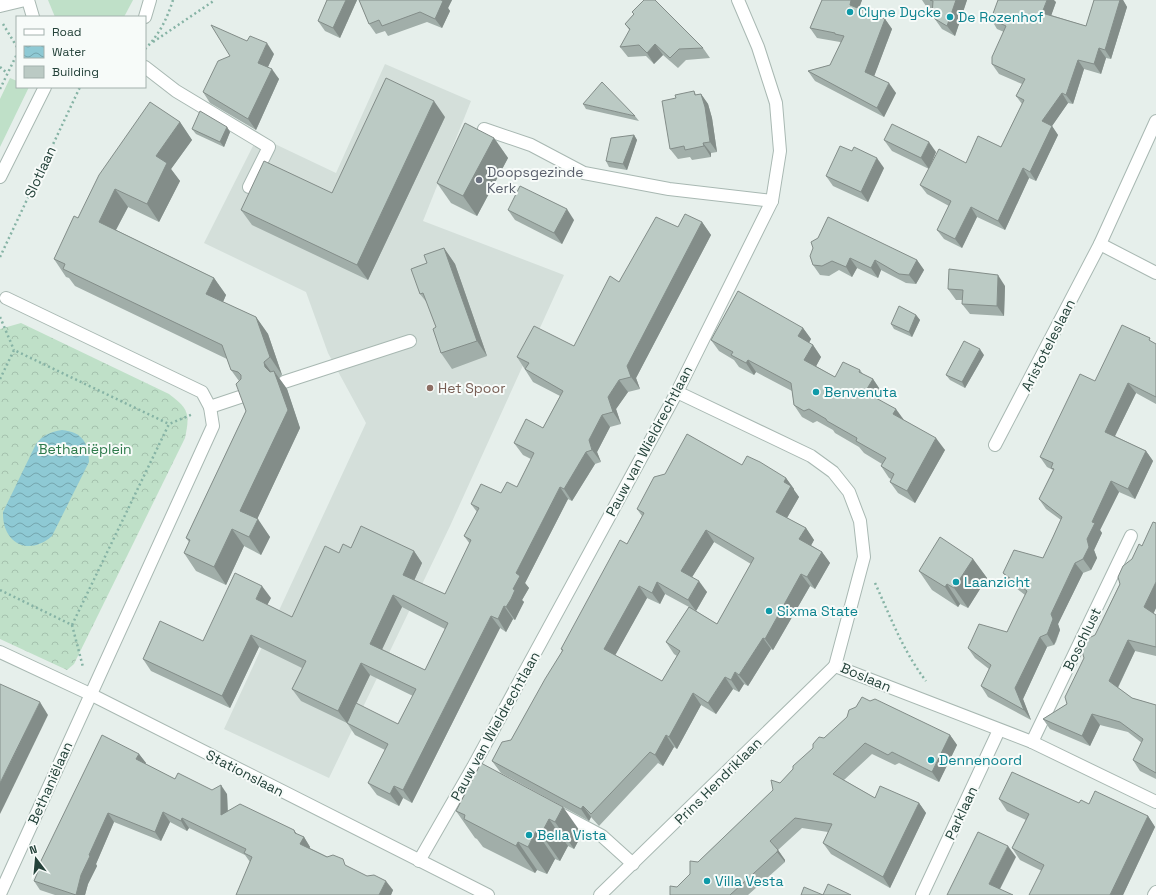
<svg xmlns="http://www.w3.org/2000/svg" width="1156" height="895" viewBox="0 0 1156 895" font-family="'Space Grotesk',sans-serif">
<style>
.built{fill:#d4dfda}
.grass{fill:#bfe0c8}
.forest{fill:url(#forest-crowns)}
.water{fill:url(#water-waves)}
.lines{fill:none;stroke-linecap:round;stroke-linejoin:round}
.service-casing{stroke:#a8b8b2;stroke-width:14}
.minor-casing{stroke:#a8b8b2;stroke-width:14}
.path{stroke:#86b3a5;stroke-width:2.5;stroke-dasharray:2 3;stroke-linecap:butt}
.service{stroke:#fff;stroke-width:12}
.minor{stroke:#fff;stroke-width:12}
.wall{fill:#a1aea9;fill-rule:evenodd}
.shaded-wall{fill:#838d89}
.building{fill:#bbcac4;stroke:#838d89;fill-rule:evenodd}
.culture-dot{fill:#0f9aa8;stroke:#f7fbf9;stroke-width:1.5}
.worship-dot{fill:#6b7280;stroke:#f7fbf9;stroke-width:1.5}
.education-dot{fill:#8d6e63;stroke:#f7fbf9;stroke-width:1.5}
.labels{text-anchor:middle;dominant-baseline:central;stroke-width:4;stroke-linejoin:round;paint-order:stroke}
.culture-label{font-size:14px;fill:#0d838f;stroke:#f7fbf9;text-anchor:start}
.street-label{font-size:14px;fill:#24423a;stroke:#f7fbf9}
.worship-label{font-size:14px;fill:#5b616d;stroke:#f7fbf9;text-anchor:start}
.education-label{font-size:14px;fill:#785e54;stroke:#f7fbf9;text-anchor:start}
.park-label{font-size:14px;fill:#2d7a4b;stroke:#f7fbf9}
</style>
<defs>
<pattern id="forest-crowns" width="20" height="18" patternUnits="userSpaceOnUse"><rect width="20" height="18" fill="#bfe0c8"/><path d="M2 6a3 3 0 1 1 6 0M12 15a3 3 0 1 1 6 0" fill="none" stroke="#a4c1ad"/></pattern>
<pattern id="water-waves" width="16" height="10" patternUnits="userSpaceOnUse"><rect width="16" height="10" fill="#8ec9d4"/><path d="M0 5q4-4 8 0t8 0" fill="none" stroke="#74a5ad"/></pattern>
</defs>
<rect width="100%" height="100%" fill="#e6efeb"/>
<path class="built" d="M 385,64 L 471,101 L 423,221 L 564,275 L 450,526 L 329,778 L 224,729 L 366,423 L 328,353 L 306,292 L 204,243 L 258,136 L 336,173 Z"/>
<g class="grass">
<path d="M 48,0 L 133,0 L 124,17 L 55,17 Z"/>
<path d="M 10,78 L 17,81 L 17,87 L 29,87 L 0,147 L 0,99 Z"/>
</g>
<path class="forest" d="M 21,323 L 169,394 C 189,409 190,414 185,438 L 74,664 L 67,670 L 0,639 L 0,329 Z"/>
<path class="water" d="M 62,430 C 82,432 88,442 89,462 L 52,536 C 28,557 2,543 3,512 L 36,444 C 43,435 50,432 62,430 Z"/>
<g class="lines">
<g class="service-casing">
<g id="service">
<path d="M 145,67 L 176,91 L 269,147 L 249,187"/>
<path d="M 484,129 L 531,145 L 584,173 L 669,189 L 772,201"/>
<path d="M 0,177 L 45,87"/>
<path d="M 284,382 L 410,341"/>
<path d="M 210,407 L 246,395"/>
<path d="M 559,813 L 602,836 L 633,864"/>
</g>
</g>
<g class="minor-casing">
<g id="minor">
<path d="M 28,0 L 33,17"/>
<path d="M 0,6 L 25,0"/>
<path d="M 145,17 L 150,0"/>
<path d="M 1100,244 L 1156,273"/>
<path d="M 677,392 L 811,456 L 833,472 L 849,492 L 860,521 L 864,557 L 835,666"/>
<path d="M 995,445 L 1100,244 L 1156,121"/>
<path d="M 0,652 L 90,694 L 488,895"/>
<path d="M 835,666 L 1032,742 L 1156,802"/>
<path d="M 1032,742 L 1131,536"/>
<path d="M 419,861 L 473,767 L 677,392 L 772,201 L 780,151 L 776,103 L 758,47 L 738,0"/>
<path d="M 0,894 L 213,426 L 210,407 L 202,392 L 6,298"/>
<path d="M 600,895 L 835,666"/>
<path d="M 922,895 L 999,730"/>
<path d="M 1154,895 L 1156,892"/>
</g>
</g>
<g class="path">
<path d="M 3,24 L 17,47"/>
<path d="M 153,42 L 215,0"/>
<path d="M 145,49 C 159,35 167,19 173,0"/>
<path d="M 0,67 L 7,73"/>
<path d="M 0,89 L 17,54"/>
<path d="M 0,257 L 80,87"/>
<path d="M 0,317 L 14,350"/>
<path d="M 0,379 L 14,350 L 169,424"/>
<path d="M 875,583 C 891,618 903,651 926,681"/>
<path d="M 0,590 L 72,625 L 169,424 L 193,414"/>
<path d="M 72,625 L 83,667"/>
</g>
<use href="#service" class="service"/>
<use href="#minor" class="minor"/>
</g>
<g class="wall">
<path d="M 327,0 L 357,0 L 340,38 L 325,31 L 318,21 Z"/>
<path d="M 359,0 L 452,0 L 448,8 L 450,11 L 442,28 L 427,22 L 388,36 L 385,31 L 376,34 L 369,24 Z"/>
<path d="M 822,0 L 862,0 L 859,9 L 885,19 L 892,29 L 874,76 L 896,93 L 884,117 L 815,81 L 808,71 L 830,65 L 841,43 L 840,42 L 817,38 L 810,28 Z"/>
<path d="M 922,0 L 967,0 L 955,36 L 942,29 L 932,15 L 932,9 L 926,6 Z"/>
<path d="M 1094,0 L 1123,0 L 1127,7 L 1111,59 L 1106,58 L 1101,74 L 1084,69 L 1073,104 L 1068,103 L 1052,126 L 1058,135 L 1036,181 L 1029,178 L 1005,230 L 977,217 L 962,248 L 944,239 L 937,230 L 949,206 L 927,194 L 920,185 L 966,163 L 1001,147 L 1022,104 L 1016,96 L 1022,84 L 999,74 L 992,64 L 1004,32 L 997,29 L 991,19 L 1056,2 L 1051,15 L 1086,26 Z"/>
<path d="M 632,12 L 703,48 L 710,58 L 686,60 L 678,68 L 663,55 L 654,64 L 646,56 L 628,57 L 620,47 L 630,31 L 625,24 L 634,14 Z"/>
<path d="M 274,54 L 268,67 L 279,79 L 256,130 L 210,103 L 203,92 Z"/>
<path d="M 694,91 L 696,95 L 701,94 L 708,104 L 712,118 L 717,152 L 711,153 L 711,157 L 692,160 L 690,157 L 678,159 L 670,149 L 676,98 Z"/>
<path d="M 583,104 L 635,116 L 639,121 L 586,109 Z"/>
<path d="M 445,117 L 368,280 L 252,225 L 241,210 L 332,193 Z"/>
<path d="M 180,122 L 192,140 L 171,169 L 180,181 L 159,222 L 128,207 L 116,230 L 214,278 L 226,295 L 223,302 L 256,317 L 268,334 L 282,375 L 279,378 L 287,389 L 300,428 L 257,519 L 270,537 L 261,555 L 244,546 L 226,585 L 196,571 L 184,553 L 189,542 L 186,538 L 246,411 L 239,381 L 231,370 L 227,359 L 75,286 L 69,278 L 66,277 L 54,259 L 78,218 Z"/>
<path d="M 227,127 L 230,132 L 224,147 L 196,134 L 192,129 Z"/>
<path d="M 634,135 L 637,140 L 627,170 L 609,167 L 606,161 Z"/>
<path d="M 494,138 L 508,158 L 477,216 L 451,203 L 437,183 Z"/>
<path d="M 884,140 L 936,152 L 929,169 L 892,151 Z"/>
<path d="M 884,168 L 868,202 L 833,186 L 826,176 Z"/>
<path d="M 508,210 L 574,220 L 562,244 L 515,220 Z"/>
<path d="M 702,222 L 711,235 L 636,378 L 640,389 L 628,392 L 616,409 L 621,424 L 610,427 L 597,452 L 601,462 L 595,464 L 572,501 L 568,499 L 525,583 L 529,588 L 522,600 L 524,602 L 519,611 L 515,620 L 513,619 L 506,632 L 500,628 L 412,803 L 403,798 L 399,806 L 377,795 L 368,783 L 385,750 L 355,735 L 347,723 L 301,701 L 292,689 L 302,668 L 259,647 L 230,708 L 151,671 L 143,659 L 203,641 L 271,598 L 267,605 L 292,617 L 339,553 L 351,548 L 414,551 L 422,563 L 414,581 L 445,594 L 470,544 L 464,536 L 477,512 L 471,504 L 517,487 L 531,459 L 523,455 L 514,443 L 543,428 L 560,396 L 533,382 L 517,357 L 574,346 L 619,282 L 678,227 ZM 402,607 L 445,629 L 425,670 L 382,649 ZM 370,675 L 413,696 L 398,724 L 353,711 Z"/>
<path d="M 444,248 L 455,264 L 487,356 L 452,369 L 441,353 L 436,327 L 428,304 L 420,294 L 427,263 Z"/>
<path d="M 810,256 L 917,260 L 924,270 L 916,284 L 906,283 L 881,270 L 878,278 L 857,268 L 852,277 L 839,270 L 829,276 L 820,275 L 813,265 Z"/>
<path d="M 1005,286 L 1004,316 L 970,314 L 962,304 L 963,300 L 956,300 L 948,289 Z"/>
<path d="M 916,315 L 920,320 L 912,337 L 894,329 L 891,324 Z"/>
<path d="M 803,328 L 811,339 L 809,343 L 813,345 L 821,357 L 816,366 L 835,377 L 860,370 L 863,374 L 873,379 L 881,391 L 877,398 L 904,420 L 945,450 L 915,503 L 898,493 L 890,482 L 891,479 L 889,478 L 881,466 L 882,464 L 864,453 L 859,447 L 835,433 L 833,430 L 817,421 L 813,423 L 802,417 L 794,405 L 792,391 L 756,372 L 754,375 L 739,367 L 734,360 L 719,351 L 711,340 Z"/>
<path d="M 1152,342 L 1156,344 L 1156,404 L 1136,393 L 1115,436 L 1146,451 L 1153,461 L 1135,499 L 1119,492 L 1100,530 L 1102,533 L 1094,550 L 1097,558 L 1091,570 L 1083,573 L 1058,624 L 1060,630 L 1056,642 L 1054,645 L 1047,647 L 1023,699 L 1031,720 L 988,697 L 981,686 L 989,669 L 975,658 L 968,648 L 1007,632 L 1025,595 L 1011,584 L 1003,573 L 1043,558 L 1061,520 L 1046,509 L 1039,499 L 1053,470 L 1047,467 L 1040,457 L 1095,381 Z"/>
<path d="M 984,355 L 965,388 L 950,380 L 946,375 Z"/>
<path d="M 742,465 L 786,478 L 794,489 L 794,490 L 799,497 L 787,518 L 806,528 L 814,540 L 811,545 L 822,552 L 830,563 L 815,589 L 810,586 L 773,650 L 771,649 L 748,686 L 744,684 L 739,692 L 733,689 L 716,714 L 701,705 L 677,749 L 674,747 L 663,766 L 658,763 L 599,826 L 591,817 L 589,821 L 501,773 L 492,761 L 511,740 L 562,651 L 561,649 L 627,544 L 642,516 L 637,509 ZM 714,542 L 751,564 L 717,624 L 696,611 L 707,592 L 692,577 ZM 665,594 L 689,607 L 666,642 L 674,654 L 677,656 L 662,681 L 615,655 L 647,598 L 660,604 Z"/>
<path d="M 1156,523 L 1156,608 L 1153,613 L 1156,615 L 1156,656 L 1135,651 L 1118,688 L 1132,698 L 1156,705 L 1156,779 L 1140,771 L 1133,760 L 1142,743 L 1128,732 L 1100,725 L 1090,746 L 1050,729 L 1043,719 L 1067,704 L 1095,635 L 1132,559 L 1142,546 Z"/>
<path d="M 973,559 L 987,578 L 968,608 L 960,604 L 958,607 L 932,590 L 919,571 Z"/>
<path d="M 950,735 L 957,745 L 939,782 L 899,763 L 895,765 L 872,754 L 844,780 L 875,798 L 919,803 L 926,813 L 890,888 L 831,854 L 823,843 L 828,832 L 802,828 L 778,850 L 785,860 L 785,862 L 748,895 L 670,895 L 677,887 L 690,874 L 698,862 L 773,790 L 824,738 Z"/>
<path d="M 139,754 L 146,763 L 145,764 L 175,779 L 212,790 L 227,794 L 228,811 L 297,834 L 304,837 L 310,847 L 310,848 L 348,867 L 393,890 L 391,895 L 236,895 L 250,862 L 245,855 L 189,828 L 187,831 L 170,822 L 161,841 L 114,822 L 96,864 L 97,866 L 88,884 L 85,895 L 55,895 L 40,890 L 34,881 Z"/>
<path d="M 481,763 L 582,834 L 574,849 L 568,846 L 560,861 L 555,859 L 547,874 L 537,870 L 535,873 L 483,847 L 477,839 L 475,838 L 456,811 Z"/>
<path d="M 999,799 L 1089,804 L 1148,816 L 1155,827 L 1123,895 L 1029,895 L 1042,871 L 1020,860 L 1012,848 L 1026,820 L 1007,811 Z"/>
</g>
<g class="shaded-wall">
<path d="M 346,0 L 357,0 L 340,38 L 333,28 Z"/>
<path d="M 440,0 L 452,0 L 448,8 L 450,11 L 442,28 L 435,19 Z"/>
<path d="M 851,0 L 862,0 L 856,15 L 850,5 Z"/>
<path d="M 956,0 L 967,0 L 955,36 L 947,26 Z"/>
<path d="M 1047,0 L 1054,0 L 1056,2 L 1049,22 L 1042,13 Z"/>
<path d="M 1120,0 L 1123,0 L 1127,7 L 1111,59 L 1105,50 Z"/>
<path d="M 885,19 L 892,29 L 872,82 L 865,72 Z"/>
<path d="M 267,43 L 274,54 L 265,73 L 258,63 Z"/>
<path d="M 655,44 L 663,55 L 654,64 L 647,53 Z"/>
<path d="M 1099,48 L 1106,58 L 1101,74 L 1094,64 Z"/>
<path d="M 1078,60 L 1084,69 L 1073,104 L 1066,95 Z"/>
<path d="M 272,69 L 279,79 L 256,130 L 248,119 Z"/>
<path d="M 889,83 L 896,93 L 884,117 L 877,108 Z"/>
<path d="M 1062,93 L 1068,103 L 1052,126 L 1058,135 L 1036,181 L 1030,172 L 1042,121 Z"/>
<path d="M 701,94 L 708,104 L 712,118 L 717,152 L 710,142 Z"/>
<path d="M 434,101 L 445,117 L 368,280 L 357,265 Z"/>
<path d="M 180,122 L 192,140 L 171,169 L 180,181 L 159,222 L 147,204 L 156,156 Z"/>
<path d="M 227,127 L 230,132 L 224,147 L 220,142 Z"/>
<path d="M 634,135 L 637,140 L 627,170 L 623,164 Z"/>
<path d="M 494,138 L 508,158 L 477,216 L 463,196 Z"/>
<path d="M 929,142 L 936,152 L 929,169 L 921,158 Z"/>
<path d="M 703,143 L 711,153 L 711,157 L 704,146 Z"/>
<path d="M 877,158 L 884,168 L 868,202 L 861,192 Z"/>
<path d="M 1023,168 L 1029,178 L 1005,230 L 998,221 Z"/>
<path d="M 115,189 L 128,207 L 111,239 L 99,222 Z"/>
<path d="M 971,207 L 977,217 L 962,248 L 955,239 Z"/>
<path d="M 567,209 L 574,220 L 562,244 L 554,233 Z"/>
<path d="M 702,222 L 711,235 L 636,378 L 640,389 L 631,377 L 627,366 Z"/>
<path d="M 444,248 L 455,264 L 487,356 L 477,341 Z"/>
<path d="M 850,258 L 857,268 L 852,277 L 846,267 Z"/>
<path d="M 875,260 L 881,270 L 878,278 L 871,268 Z"/>
<path d="M 917,260 L 924,270 L 916,284 L 909,275 Z"/>
<path d="M 998,275 L 1005,286 L 1004,316 L 997,306 Z"/>
<path d="M 214,278 L 226,295 L 219,311 L 206,294 Z"/>
<path d="M 916,315 L 920,320 L 912,337 L 909,332 Z"/>
<path d="M 256,317 L 268,334 L 282,375 L 270,357 Z"/>
<path d="M 803,328 L 811,339 L 806,348 L 798,336 Z"/>
<path d="M 813,345 L 821,357 L 813,372 L 804,360 Z"/>
<path d="M 980,349 L 984,355 L 965,388 L 962,382 Z"/>
<path d="M 748,360 L 756,372 L 754,375 L 746,363 Z"/>
<path d="M 264,362 L 277,380 L 265,367 Z"/>
<path d="M 274,371 L 287,389 L 300,428 L 253,528 L 240,511 Z"/>
<path d="M 873,379 L 881,391 L 874,404 L 865,392 Z"/>
<path d="M 619,380 L 628,392 L 616,409 L 621,424 L 613,412 L 608,397 Z"/>
<path d="M 1128,383 L 1136,393 L 1112,442 L 1105,432 Z"/>
<path d="M 896,409 L 904,420 L 893,414 Z"/>
<path d="M 602,415 L 610,427 L 597,452 L 601,462 L 592,450 L 589,440 Z"/>
<path d="M 936,438 L 945,450 L 915,503 L 907,491 Z"/>
<path d="M 1146,451 L 1153,461 L 1135,499 L 1128,489 Z"/>
<path d="M 586,452 L 595,464 L 572,501 L 564,489 Z"/>
<path d="M 786,478 L 794,489 L 794,490 L 799,497 L 784,523 L 776,512 L 784,482 Z"/>
<path d="M 1111,481 L 1119,492 L 1100,530 L 1102,533 L 1094,550 L 1097,558 L 1091,570 L 1083,559 L 1087,539 L 1092,522 Z"/>
<path d="M 560,487 L 568,499 L 525,583 L 529,588 L 522,600 L 524,602 L 515,620 L 506,607 L 513,589 L 516,573 Z"/>
<path d="M 258,519 L 270,537 L 261,555 L 249,537 Z"/>
<path d="M 806,528 L 814,540 L 808,551 L 799,539 Z"/>
<path d="M 232,529 L 244,546 L 226,585 L 214,567 Z"/>
<path d="M 706,530 L 714,542 L 689,582 L 681,571 Z"/>
<path d="M 414,551 L 422,563 L 411,587 L 403,575 Z"/>
<path d="M 822,552 L 830,563 L 815,589 L 807,577 Z"/>
<path d="M 973,559 L 987,578 L 968,608 L 954,588 Z"/>
<path d="M 1075,563 L 1083,573 L 1058,624 L 1060,630 L 1054,645 L 1047,634 L 1051,614 Z"/>
<path d="M 801,574 L 810,586 L 773,650 L 765,639 Z"/>
<path d="M 699,581 L 707,592 L 696,611 L 688,600 Z"/>
<path d="M 657,582 L 665,594 L 660,604 L 652,593 Z"/>
<path d="M 1156,582 L 1156,608 L 1152,617 L 1144,607 Z"/>
<path d="M 947,584 L 960,604 L 958,607 L 945,587 Z"/>
<path d="M 262,586 L 271,598 L 264,611 L 256,599 Z"/>
<path d="M 639,586 L 647,598 L 612,661 L 604,649 Z"/>
<path d="M 393,595 L 402,607 L 379,656 L 370,644 Z"/>
<path d="M 504,606 L 513,619 L 506,632 L 498,619 Z"/>
<path d="M 491,616 L 500,628 L 412,803 L 403,790 Z"/>
<path d="M 251,635 L 259,647 L 230,708 L 222,696 Z"/>
<path d="M 1040,637 L 1047,647 L 1023,699 L 1031,720 L 1024,710 L 1015,688 Z"/>
<path d="M 763,638 L 771,649 L 748,686 L 739,675 Z"/>
<path d="M 1128,640 L 1135,651 L 1116,691 L 1109,681 Z"/>
<path d="M 361,663 L 370,675 L 347,723 L 338,711 Z"/>
<path d="M 735,672 L 744,684 L 739,692 L 731,680 Z"/>
<path d="M 725,677 L 733,689 L 716,714 L 708,703 Z"/>
<path d="M 693,693 L 701,705 L 677,749 L 669,737 Z"/>
<path d="M 40,702 L 48,715 L 4,806 L 0,814 L 0,783 Z"/>
<path d="M 1092,714 L 1100,725 L 1090,746 L 1082,736 Z"/>
<path d="M 666,735 L 674,747 L 663,766 L 655,755 Z"/>
<path d="M 950,735 L 957,745 L 939,782 L 932,772 Z"/>
<path d="M 139,754 L 146,763 L 143,769 L 136,759 Z"/>
<path d="M 221,785 L 227,794 L 228,825 L 221,815 Z"/>
<path d="M 394,786 L 403,798 L 399,806 L 390,794 Z"/>
<path d="M 919,803 L 926,813 L 890,888 L 883,877 Z"/>
<path d="M 583,806 L 591,817 L 589,821 L 581,809 Z"/>
<path d="M 563,807 L 582,834 L 574,849 L 555,822 Z"/>
<path d="M 163,812 L 170,822 L 161,841 L 155,832 Z"/>
<path d="M 108,813 L 114,822 L 96,864 L 97,866 L 88,884 L 85,895 L 76,895 L 81,875 L 89,855 Z"/>
<path d="M 1148,816 L 1155,827 L 1123,895 L 1110,895 Z"/>
<path d="M 182,818 L 189,828 L 187,831 L 181,821 Z"/>
<path d="M 549,819 L 568,846 L 560,861 L 541,834 Z"/>
<path d="M 294,830 L 301,840 L 304,837 L 310,847 L 307,853 L 300,844 L 295,833 Z"/>
<path d="M 536,831 L 555,859 L 547,874 L 528,847 Z"/>
<path d="M 518,842 L 537,870 L 535,873 L 516,846 Z"/>
<path d="M 1008,846 L 1016,857 L 997,895 L 989,884 Z"/>
<path d="M 778,850 L 785,860 L 785,862 L 777,852 Z"/>
<path d="M 386,881 L 393,890 L 391,895 L 379,895 Z"/>
</g>
<g class="building">
<path d="M 327,0 L 346,0 L 333,28 L 318,21 Z"/>
<path d="M 359,0 L 441,0 L 443,1 L 435,19 L 420,12 L 382,26 L 379,20 L 369,24 Z"/>
<path d="M 644,0 L 655,0 L 703,48 L 679,49 L 670,58 L 655,44 L 647,53 L 639,45 L 620,47 L 630,29 L 625,24 L 634,14 L 632,12 Z"/>
<path d="M 822,0 L 851,0 L 850,5 L 885,19 L 865,72 L 889,83 L 877,108 L 808,71 L 830,65 L 844,36 L 835,34 L 835,33 L 810,28 Z"/>
<path d="M 930,0 L 956,0 L 947,26 L 935,19 L 932,15 L 933,1 Z"/>
<path d="M 998,0 L 1047,0 L 1042,13 L 1086,26 L 1094,0 L 1120,0 L 1105,50 L 1099,48 L 1094,64 L 1078,60 L 1066,95 L 1062,93 L 1042,121 L 1052,126 L 1030,172 L 1023,168 L 998,221 L 971,207 L 955,239 L 937,230 L 951,201 L 920,185 L 939,149 L 966,163 L 978,136 L 1001,147 L 1024,100 L 1016,96 L 1025,79 L 992,64 L 992,57 L 1006,26 L 991,19 Z"/>
<path d="M 211,25 L 247,41 L 250,36 L 267,43 L 258,63 L 272,69 L 248,119 L 203,92 L 218,61 L 230,56 Z"/>
<path d="M 386,78 L 434,101 L 357,265 L 241,210 L 264,161 L 332,193 Z"/>
<path d="M 602,82 L 635,116 L 583,104 Z"/>
<path d="M 694,91 L 695,95 L 701,94 L 705,107 L 710,142 L 703,143 L 704,146 L 685,150 L 684,146 L 670,149 L 662,101 L 676,98 L 675,95 Z"/>
<path d="M 150,102 L 180,122 L 156,156 L 167,163 L 147,204 L 115,189 L 99,222 L 214,278 L 206,294 L 256,317 L 270,357 L 264,362 L 265,367 L 270,372 L 274,371 L 288,410 L 240,511 L 258,519 L 249,537 L 232,529 L 214,567 L 184,553 L 190,540 L 186,538 L 246,411 L 236,384 L 241,379 L 241,375 L 238,372 L 231,370 L 222,345 L 63,269 L 65,264 L 54,259 L 74,216 L 78,218 L 99,175 Z"/>
<path d="M 200,111 L 227,127 L 220,142 L 192,129 Z"/>
<path d="M 465,123 L 494,138 L 463,196 L 437,183 Z"/>
<path d="M 892,124 L 929,142 L 921,158 L 884,140 Z"/>
<path d="M 634,135 L 623,164 L 606,161 L 611,138 Z"/>
<path d="M 840,146 L 852,151 L 854,147 L 877,158 L 861,192 L 826,176 Z"/>
<path d="M 520,186 L 567,209 L 554,233 L 508,210 Z"/>
<path d="M 685,214 L 702,222 L 627,366 L 631,377 L 619,380 L 608,397 L 613,412 L 602,415 L 589,440 L 592,450 L 586,452 L 564,489 L 560,487 L 516,573 L 520,576 L 513,589 L 515,590 L 511,599 L 506,607 L 504,606 L 498,619 L 491,616 L 403,790 L 394,786 L 390,794 L 368,783 L 388,744 L 347,723 L 356,703 L 398,724 L 416,689 L 361,663 L 338,711 L 292,689 L 306,661 L 251,635 L 222,696 L 143,659 L 160,621 L 203,641 L 235,573 L 262,586 L 256,599 L 292,617 L 325,546 L 339,553 L 343,544 L 351,548 L 361,526 L 414,551 L 403,575 L 445,594 L 471,540 L 464,536 L 479,508 L 471,504 L 481,484 L 501,493 L 507,482 L 517,487 L 534,453 L 514,443 L 526,419 L 543,428 L 563,391 L 525,369 L 529,363 L 517,357 L 534,326 L 574,346 L 610,276 L 619,282 L 656,217 L 678,227 ZM 393,595 L 448,623 L 425,670 L 370,644 Z"/>
<path d="M 828,217 L 917,260 L 909,275 L 899,274 L 875,260 L 871,268 L 850,258 L 846,267 L 832,261 L 822,266 L 813,265 L 810,256 L 813,248 L 811,242 L 818,238 Z"/>
<path d="M 444,248 L 477,341 L 441,353 L 433,329 L 436,327 L 423,293 L 420,294 L 411,269 L 427,263 L 424,255 Z"/>
<path d="M 949,269 L 998,275 L 997,306 L 962,304 L 963,290 L 948,289 Z"/>
<path d="M 738,291 L 803,328 L 798,336 L 813,345 L 804,360 L 835,377 L 843,362 L 860,370 L 859,372 L 873,379 L 865,392 L 896,409 L 893,414 L 936,438 L 907,491 L 890,482 L 894,474 L 881,466 L 886,458 L 856,441 L 857,438 L 827,421 L 826,419 L 809,409 L 804,411 L 794,405 L 791,383 L 748,360 L 746,363 L 731,355 L 733,352 L 711,340 Z"/>
<path d="M 899,306 L 916,315 L 909,332 L 891,324 Z"/>
<path d="M 1122,325 L 1150,338 L 1149,340 L 1156,344 L 1156,397 L 1128,383 L 1105,432 L 1146,451 L 1128,489 L 1111,481 L 1092,522 L 1095,523 L 1087,539 L 1089,547 L 1083,559 L 1075,563 L 1051,614 L 1053,619 L 1048,632 L 1047,634 L 1040,637 L 1015,688 L 1024,710 L 981,686 L 991,665 L 968,648 L 979,624 L 1007,632 L 1017,611 L 1027,591 L 1003,573 L 1014,550 L 1043,558 L 1053,537 L 1062,517 L 1039,499 L 1054,469 L 1051,468 L 1053,463 L 1040,457 L 1080,374 L 1095,381 Z"/>
<path d="M 964,341 L 980,349 L 962,382 L 946,375 Z"/>
<path d="M 687,434 L 742,465 L 747,456 L 760,462 L 786,478 L 784,482 L 791,486 L 776,512 L 806,528 L 799,539 L 822,552 L 807,577 L 801,574 L 765,639 L 763,638 L 739,675 L 735,672 L 731,680 L 725,677 L 708,703 L 693,693 L 669,737 L 666,735 L 655,755 L 650,752 L 591,814 L 583,806 L 581,809 L 492,761 L 502,742 L 511,740 L 545,679 L 563,650 L 561,649 L 620,540 L 627,544 L 644,513 L 637,509 L 654,477 L 665,474 ZM 706,530 L 754,558 L 717,624 L 689,607 L 666,642 L 680,651 L 662,681 L 604,649 L 639,586 L 652,593 L 657,582 L 688,600 L 699,581 L 681,571 Z"/>
<path d="M 1153,522 L 1156,523 L 1156,582 L 1144,607 L 1156,615 L 1156,647 L 1128,640 L 1109,681 L 1132,698 L 1156,705 L 1156,773 L 1133,760 L 1143,739 L 1120,722 L 1092,714 L 1082,736 L 1043,719 L 1067,704 L 1065,697 L 1084,658 L 1082,651 L 1089,638 L 1095,635 L 1102,621 L 1120,584 L 1118,577 L 1123,566 L 1132,559 L 1139,544 L 1142,546 Z"/>
<path d="M 940,537 L 973,559 L 954,588 L 947,584 L 945,587 L 919,571 Z"/>
<path d="M 0,684 L 40,702 L 0,783 Z"/>
<path d="M 862,697 L 870,701 L 875,699 L 950,735 L 932,772 L 892,752 L 888,755 L 865,743 L 833,774 L 875,798 L 880,786 L 919,803 L 883,877 L 823,843 L 832,824 L 795,818 L 770,841 L 778,850 L 777,852 L 730,895 L 670,895 L 670,886 L 677,887 L 690,874 L 690,861 L 698,862 L 773,790 L 771,780 L 780,783 L 793,769 L 793,766 L 813,748 L 813,744 L 819,737 L 824,738 L 847,717 L 849,710 L 856,707 Z"/>
<path d="M 102,735 L 139,754 L 136,759 L 175,779 L 178,773 L 212,790 L 221,785 L 221,815 L 240,804 L 294,830 L 295,833 L 304,837 L 300,844 L 327,857 L 333,855 L 343,859 L 345,865 L 367,876 L 374,875 L 386,881 L 379,895 L 236,895 L 252,857 L 244,853 L 246,849 L 182,818 L 181,821 L 163,812 L 155,832 L 108,813 L 89,855 L 90,856 L 81,875 L 76,895 L 34,881 L 39,869 L 38,867 Z"/>
<path d="M 481,763 L 563,807 L 555,822 L 549,819 L 541,834 L 536,831 L 528,847 L 518,842 L 516,846 L 464,819 L 465,815 L 456,811 Z"/>
<path d="M 1012,772 L 1079,803 L 1081,800 L 1089,804 L 1095,791 L 1148,816 L 1110,895 L 1029,895 L 1044,865 L 1012,848 L 1029,814 L 999,799 Z"/>
<path d="M 978,832 L 1008,846 L 989,884 L 1013,895 L 947,895 Z"/>
<path d="M 828,884 L 851,895 L 823,895 Z"/>
<path d="M 804,887 L 823,895 L 801,895 Z"/>
</g>
<g class="culture-dot">
<circle cx="850" cy="12" r="4"/>
<circle cx="950" cy="17" r="4"/>
<circle cx="816" cy="392" r="4"/>
<circle cx="956" cy="582" r="4"/>
<circle cx="769" cy="611" r="4"/>
<circle cx="931" cy="760" r="4"/>
<circle cx="529" cy="835" r="4"/>
<circle cx="707" cy="881" r="4"/>
</g>
<circle class="worship-dot" cx="479" cy="180" r="4"/>
<circle class="education-dot" cx="430" cy="388" r="4"/>
<g class="labels">
<g class="culture-label">
<text x="858" y="12">Clyne Dycke</text>
<text x="958" y="17">De Rozenhof</text>
<text x="824" y="392">Benvenuta</text>
<text x="964" y="582">Laanzicht</text>
<text x="777" y="611">Sixma State</text>
<text x="939" y="760">Dennenoord</text>
<text x="537" y="835">Bella Vista</text>
<text x="715" y="881">Villa Vesta</text>
</g>
<g class="street-label">
<text transform="translate(40 172) rotate(-65)">Slotlaan</text>
<text transform="translate(1048 345) rotate(-63)">Aristoteleslaan</text>
<text transform="translate(649 441) rotate(-62)">Pauw van Wieldrechtlaan</text>
<text transform="translate(1082 639) rotate(-64)">Boschlust</text>
<text transform="translate(866 677) rotate(23)">Boslaan</text>
<text transform="translate(495 726) rotate(-61)">Pauw van Wieldrechtlaan</text>
<text transform="translate(245 773) rotate(27)">Stationslaan</text>
<text transform="translate(718 781) rotate(-45)">Prins Hendriklaan</text>
<text transform="translate(50 783) rotate(-66)">Bethaniëlaan</text>
<text transform="translate(961 813) rotate(-65)">Parklaan</text>
</g>
<g class="worship-label">
<text x="487" y="172">Doopsgezinde<tspan x="487" dy="16">Kerk</tspan></text>
</g>
<g class="education-label">
<text x="438" y="388">Het Spoor</text>
</g>
<g class="park-label">
<text x="85" y="449">Bethaniëplein</text>
</g>
</g>
<rect x="16" y="16" width="130" height="72" fill="#f7fbf9" stroke="#a3b1ad"/>
<rect x="24" y="29" width="20" height="6" fill="#ffffff" stroke="#a3b1ad"/>
<text x="52" y="36" font-size="12" fill="#24423a">Road</text>
<rect x="24" y="46" width="20" height="12" fill="url(#water-waves)" stroke="#a3b1ad"/>
<text x="52" y="56" font-size="12" fill="#24423a">Water</text>
<rect x="24" y="66" width="20" height="12" fill="#bbcac4" stroke="#a3b1ad"/>
<text x="52" y="76" font-size="12" fill="#24423a">Building</text>
<g transform="translate(36 859) rotate(344)" stroke="#f7fbf9" stroke-width="3" paint-order="stroke">
<path d="M0-3L7 15L0 10L-7 15Z" fill="#24423a"/>
<text y="-6" font-size="11" font-weight="bold" text-anchor="middle" fill="#24423a">N</text>
</g>
</svg>
